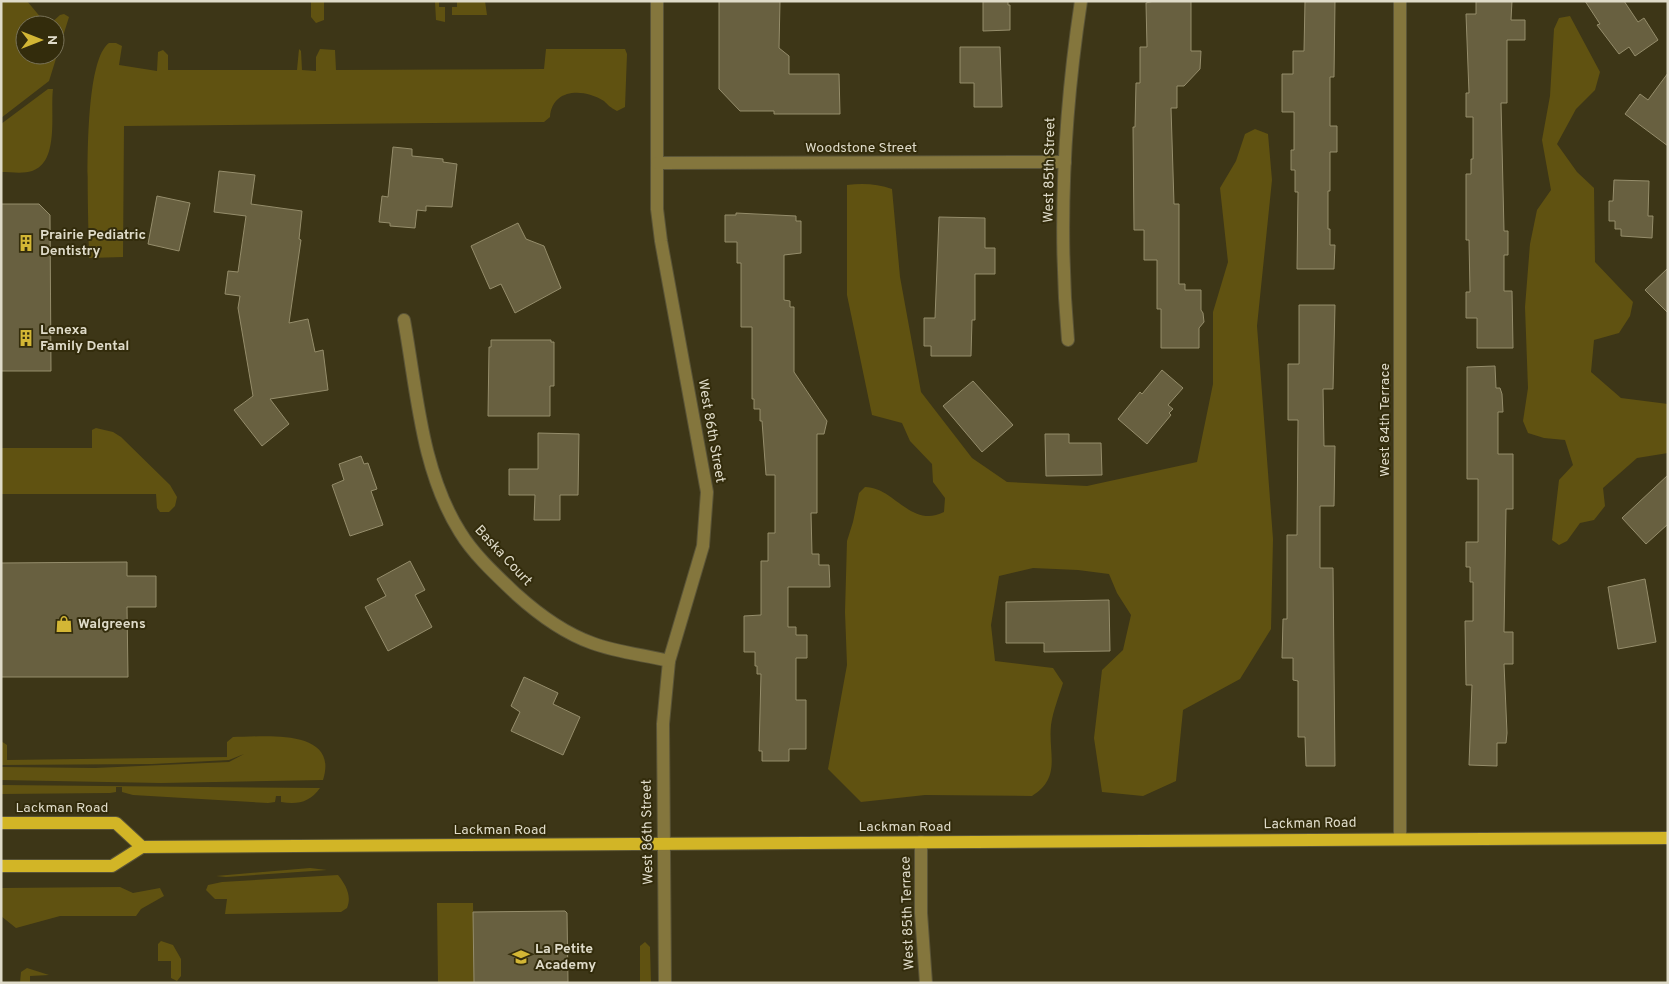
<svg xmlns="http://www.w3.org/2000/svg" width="1669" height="984" viewBox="0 0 1669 984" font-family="Overpass,sans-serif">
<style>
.green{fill:#605211}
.building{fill:#686040;stroke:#958d6b}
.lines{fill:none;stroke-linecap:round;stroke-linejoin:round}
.minor-casing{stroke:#5a5437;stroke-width:14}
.major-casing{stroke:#5a5437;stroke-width:14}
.minor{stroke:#84763d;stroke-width:12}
.major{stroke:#d2b526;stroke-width:12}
.labels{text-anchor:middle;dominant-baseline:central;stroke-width:4;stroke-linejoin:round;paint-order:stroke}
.street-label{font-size:14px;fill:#dfdbc9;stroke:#332c0c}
.poi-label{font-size:14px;font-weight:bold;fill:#dfdbc9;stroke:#332c0c;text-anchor:start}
</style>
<rect width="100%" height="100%" fill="#3d3617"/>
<g class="green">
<path d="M 1,1 L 27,1 L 47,25 L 25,25 L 25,55 L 55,55 L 55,25 L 49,25 L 60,15 L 64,14 L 69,17 L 49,81 L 1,118 Z"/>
<path d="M 311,1 L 439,1 L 439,7 L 445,7 L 445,22 L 436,20 L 435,2 L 324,2 L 324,20 L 316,23 L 311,17 Z"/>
<path d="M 457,1 L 485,1 L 487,15 L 452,15 L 452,7 L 457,7 Z"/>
<path d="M 1570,16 L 1600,72 L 1595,90 L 1576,109 L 1557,144 L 1577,172 L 1594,188 L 1595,262 L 1633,302 L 1630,316 L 1619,333 L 1594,340 L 1591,372 L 1621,398 L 1668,404 L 1668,453 L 1637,458 L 1603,488 L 1605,506 L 1594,520 L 1580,523 L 1567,541 L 1559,545 L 1552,540 L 1559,480 L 1573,465 L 1565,440 L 1544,438 L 1528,433 L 1523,421 L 1528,388 L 1525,307 L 1530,244 L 1537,210 L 1551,190 L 1542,140 L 1550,96 L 1554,29 L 1559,18 Z"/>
<path d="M 109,43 L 116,43 L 122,46 L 119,65 L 157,71 L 158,52 L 163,50 L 168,55 L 168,70 L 297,70 L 299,49 L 301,51 L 302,70 L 316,71 L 316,57 L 320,49 L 335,50 L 336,70 L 544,69 L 546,49 L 625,49 L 627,54 L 625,107 L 617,111 C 611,108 608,105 604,101 C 584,88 552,88 550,117 L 544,122 L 124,126 L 123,257 L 89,258 C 89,220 80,64 109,43 Z"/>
<path d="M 48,89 L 53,89 C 50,112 60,162 32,171 C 23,174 11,172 1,172 L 1,124 Z"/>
<path d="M 1255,129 L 1268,134 L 1272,180 L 1257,326 L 1273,539 L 1271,629 L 1240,679 L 1183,710 L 1176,781 L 1143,796 L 1102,792 L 1094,738 L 1102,670 L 1123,650 L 1131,615 L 1117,593 L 1109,574 L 1078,570 L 1033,568 L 999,576 L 991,625 L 995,661 L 1053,668 L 1063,683 C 1059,696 1053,711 1051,725 C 1048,754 1062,777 1032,796 L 925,795 L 861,802 L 828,769 L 847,665 L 845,612 L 847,541 L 853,522 L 859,493 L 865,487 C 894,487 911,529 944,512 L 945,498 L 933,482 L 932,464 L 910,441 L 902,423 L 872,415 L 847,295 L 847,185 C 863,183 878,184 892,189 L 900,277 L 921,392 L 972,458 L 1007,482 L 1087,486 L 1197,462 L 1213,384 L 1213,312 L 1228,262 L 1220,188 L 1236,161 L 1245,134 Z"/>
<path d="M 96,428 L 113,432 L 121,437 L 170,485 L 177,497 L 175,506 L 169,512 L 160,512 L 157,508 L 156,494 L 1,494 L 1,448 L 92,448 L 92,430 Z"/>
<path d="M 233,737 C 262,737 340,727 323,780 L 161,783 L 1,780 L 1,767 L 95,768 L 229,762 L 244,754 L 229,760 L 152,764 L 1,765 L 1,741 L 7,745 L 7,760 L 227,757 L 227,742 Z"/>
<path d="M 1,785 L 320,788 C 310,802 298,805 281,802 L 281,796 L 276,796 L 275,802 L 268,803 L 133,795 L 122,792 L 122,787 L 116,787 L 116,792 L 110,793 L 1,794 Z"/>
<path d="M 310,868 L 327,870 L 226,877 L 216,876 Z"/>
<path d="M 338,875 C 346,885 352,896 347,908 L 341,912 L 225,914 L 227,899 L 215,899 L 206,890 L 208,885 L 222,882 Z"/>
<path d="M 120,887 L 133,893 L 160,888 L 164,896 L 141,909 L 136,916 L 60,916 L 16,928 L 1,916 L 1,888 Z"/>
<path d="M 437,903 L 473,903 L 474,983 L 438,983 Z"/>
<path d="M 161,941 L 173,945 L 181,959 L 181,976 L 177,981 L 171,978 L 171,961 L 158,961 L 158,944 Z"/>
<path d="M 645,942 L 650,947 L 651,983 L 640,983 L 640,946 Z"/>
<path d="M 27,968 L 49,975 L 30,976 L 30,983 L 20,983 L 21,972 Z"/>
</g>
<g class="building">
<path d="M 719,1 L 780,1 L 779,48 L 789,56 L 789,74 L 839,74 L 840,114 L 774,114 L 774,111 L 740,111 L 719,89 Z"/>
<path d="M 983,1 L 1008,1 L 1008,5 L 1010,5 L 1010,30 L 983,31 Z"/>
<path d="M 1154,1 L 1191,1 L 1191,51 L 1201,51 L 1200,69 L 1184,86 L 1177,86 L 1177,108 L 1171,108 L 1174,204 L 1179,204 L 1179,284 L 1185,284 L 1185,290 L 1201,290 L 1201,310 L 1203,313 L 1204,322 L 1199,328 L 1199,348 L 1161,348 L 1161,309 L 1157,309 L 1157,260 L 1144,260 L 1144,230 L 1134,230 L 1133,127 L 1135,127 L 1136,83 L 1140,83 L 1140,47 L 1147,47 L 1146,3 Z"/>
<path d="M 1305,1 L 1335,1 L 1334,77 L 1330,77 L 1330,126 L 1337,126 L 1337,152 L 1330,152 L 1330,191 L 1328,191 L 1328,229 L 1330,229 L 1330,245 L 1335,245 L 1334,269 L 1297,269 L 1298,192 L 1295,192 L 1295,170 L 1291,170 L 1291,150 L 1294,150 L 1294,112 L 1282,112 L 1282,74 L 1293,74 L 1293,51 L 1304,51 Z"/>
<path d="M 1476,1 L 1512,1 L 1511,20 L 1525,20 L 1525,40 L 1507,40 L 1507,103 L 1501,103 L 1504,231 L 1508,231 L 1508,255 L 1504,255 L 1504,291 L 1512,291 L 1513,348 L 1477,348 L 1477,318 L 1466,318 L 1466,292 L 1470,292 L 1469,240 L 1466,240 L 1466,174 L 1471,174 L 1471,159 L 1473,159 L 1473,117 L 1466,117 L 1466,93 L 1469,93 L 1466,14 L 1476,14 Z"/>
<path d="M 1585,1 L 1624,1 L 1638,22 L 1644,18 L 1658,40 L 1635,56 L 1629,47 L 1619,54 L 1597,25 L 1600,24 Z"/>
<path d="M 960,47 L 1000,47 L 1002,107 L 974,107 L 974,83 L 960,83 Z"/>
<path d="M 1668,73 L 1668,146 L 1625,114 L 1640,94 L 1648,100 Z"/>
<path d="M 393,147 L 412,149 L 412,156 L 443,159 L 443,162 L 457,164 L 452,207 L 426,206 L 426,211 L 417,210 L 415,228 L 390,226 L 390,223 L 379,222 L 382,196 L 388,197 Z"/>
<path d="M 219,171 L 255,175 L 251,204 L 302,211 L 299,239 L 301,240 L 289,323 L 308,319 L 315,352 L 323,350 L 328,390 L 270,399 L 289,424 L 262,446 L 234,410 L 253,396 L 238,308 L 240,296 L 225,294 L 228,271 L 238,272 L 246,216 L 214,212 Z"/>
<path d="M 1614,180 L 1649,181 L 1648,216 L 1653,216 L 1652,238 L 1621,236 L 1621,229 L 1615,229 L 1615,221 L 1609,221 L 1609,201 L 1613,201 Z"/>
<path d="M 157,196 L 190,203 L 179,251 L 148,244 Z"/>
<path d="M 1,204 L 39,204 L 50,215 L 51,371 L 1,371 Z"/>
<path d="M 736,213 L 796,216 L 796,221 L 801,221 L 801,253 L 784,255 L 784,300 L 790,301 L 790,307 L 794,307 L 794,372 L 827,421 L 824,434 L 817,434 L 817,513 L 811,513 L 812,554 L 819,554 L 819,565 L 829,565 L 830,587 L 788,587 L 788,627 L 796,627 L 796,635 L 807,635 L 807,658 L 796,658 L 796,700 L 806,700 L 806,749 L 789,749 L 789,761 L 762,761 L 762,751 L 759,751 L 761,674 L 757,674 L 757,666 L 755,666 L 755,652 L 744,652 L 744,616 L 761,615 L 761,561 L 768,561 L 768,533 L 775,533 L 775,475 L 766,475 L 762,421 L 760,421 L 760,409 L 754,409 L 754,399 L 752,399 L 752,327 L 741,327 L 741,263 L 737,263 L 737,242 L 725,242 L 725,215 L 736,215 Z"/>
<path d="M 939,217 L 985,218 L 985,248 L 995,248 L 995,274 L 975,274 L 975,320 L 972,320 L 971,356 L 931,356 L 931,346 L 924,346 L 924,318 L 935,318 Z"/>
<path d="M 518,223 L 526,239 L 544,246 L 561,288 L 515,313 L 501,284 L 490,289 L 471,246 Z"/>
<path d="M 1668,268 L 1668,313 L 1645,290 Z"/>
<path d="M 1299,305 L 1335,305 L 1333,389 L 1323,389 L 1324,446 L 1335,446 L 1334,506 L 1320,506 L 1320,568 L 1333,568 L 1335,766 L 1306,766 L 1305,737 L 1298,737 L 1298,681 L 1293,680 L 1293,658 L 1282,658 L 1283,619 L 1287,619 L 1287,535 L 1297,535 L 1298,420 L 1288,420 L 1288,364 L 1299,364 Z"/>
<path d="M 491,340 L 551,340 L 551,342 L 554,342 L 554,386 L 550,386 L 550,416 L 488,416 L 489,347 L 491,347 Z"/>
<path d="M 1495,366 L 1496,388 L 1500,388 L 1502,394 L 1503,412 L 1498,412 L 1498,454 L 1513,454 L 1513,509 L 1506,509 L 1504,632 L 1513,632 L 1513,664 L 1504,664 L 1507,733 L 1506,743 L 1497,743 L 1497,766 L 1469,765 L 1472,685 L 1466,685 L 1465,621 L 1473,621 L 1473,582 L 1470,582 L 1470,567 L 1466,567 L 1466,542 L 1478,542 L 1478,479 L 1467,479 L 1467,367 Z"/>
<path d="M 1162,370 L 1183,388 L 1168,405 L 1173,409 L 1169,413 L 1171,415 L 1147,444 L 1118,419 L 1140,392 L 1142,394 Z"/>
<path d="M 973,381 L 1013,425 L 982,452 L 943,406 Z"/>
<path d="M 538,433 L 579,434 L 578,495 L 560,495 L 560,520 L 534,520 L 535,495 L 509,495 L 509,469 L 538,469 Z"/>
<path d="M 1045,434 L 1069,434 L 1069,443 L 1101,443 L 1102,475 L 1046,476 Z"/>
<path d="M 361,456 L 364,464 L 368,463 L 377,489 L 371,491 L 383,525 L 350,536 L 332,485 L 344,480 L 339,464 Z"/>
<path d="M 1668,475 L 1668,524 L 1646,544 L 1622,518 Z"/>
<path d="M 410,561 L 425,590 L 415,595 L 432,627 L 388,651 L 365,607 L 386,596 L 377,579 Z"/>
<path d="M 127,562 L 127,576 L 156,576 L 156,607 L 127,607 L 128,677 L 1,677 L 1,563 Z"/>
<path d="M 1645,579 L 1656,642 L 1618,649 L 1608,587 Z"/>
<path d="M 1109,600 L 1110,651 L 1044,652 L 1044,643 L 1006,643 L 1006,602 Z"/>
<path d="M 524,677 L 558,693 L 553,704 L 580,717 L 563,755 L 511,731 L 520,712 L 511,706 Z"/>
<path d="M 565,911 L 567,913 L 568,982 L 474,983 L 473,912 Z"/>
</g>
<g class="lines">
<g class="minor-casing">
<g id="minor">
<path d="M 657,1 L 657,209 L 661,241 L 707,492 L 703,546 L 669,661 L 663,724 L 665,983"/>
<path d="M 1400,1 L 1400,838"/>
<path d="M 657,163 L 1065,162"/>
<path d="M 404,320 C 417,391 421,470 460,532 C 474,555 496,575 516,594 C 537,613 564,633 592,643 C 616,652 644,655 669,661"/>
<path d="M 1068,340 C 1058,227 1064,113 1081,1"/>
<path d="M 921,842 L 921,913 L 926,983"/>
</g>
</g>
<g class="major-casing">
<g id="major">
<path d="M 1,823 L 116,823 L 142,847"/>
<path d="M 1,866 L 112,866 L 142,847 L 1668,838"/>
</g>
</g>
<use href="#minor" class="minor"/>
<use href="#major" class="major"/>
</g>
<defs>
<g id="building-bare" transform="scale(1.35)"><path d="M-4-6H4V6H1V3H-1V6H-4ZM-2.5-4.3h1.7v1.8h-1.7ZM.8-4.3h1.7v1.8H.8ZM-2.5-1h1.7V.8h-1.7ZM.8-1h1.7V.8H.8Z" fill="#d3b635" stroke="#332c0c" stroke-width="2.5" paint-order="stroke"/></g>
<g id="shop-bare" transform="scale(1.35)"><path d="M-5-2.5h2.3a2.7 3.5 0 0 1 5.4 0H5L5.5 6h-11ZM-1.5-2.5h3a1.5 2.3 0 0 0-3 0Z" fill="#d3b635" stroke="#332c0c" stroke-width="2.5" paint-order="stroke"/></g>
<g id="school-bare" transform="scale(1.35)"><path d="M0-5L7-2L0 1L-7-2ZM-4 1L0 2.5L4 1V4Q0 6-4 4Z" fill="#d3b635" stroke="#332c0c" stroke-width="2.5" paint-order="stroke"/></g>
</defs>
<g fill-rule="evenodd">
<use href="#building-bare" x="26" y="243"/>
<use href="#building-bare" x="26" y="338"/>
<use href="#shop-bare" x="64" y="624"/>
<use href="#school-bare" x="521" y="957"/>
</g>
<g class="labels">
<g class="street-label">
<text x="861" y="148">Woodstone Street</text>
<text transform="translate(1050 170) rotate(-89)">West 85th Street</text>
<text transform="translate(1385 420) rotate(-90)">West 84th Terrace</text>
<text transform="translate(711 431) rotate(80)">West 86th Street</text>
<text transform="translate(503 556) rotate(47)">Baska Court</text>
<text x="62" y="808">Lackman Road</text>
<text transform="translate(1310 824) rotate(-1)">Lackman Road</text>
<text x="905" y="827">Lackman Road</text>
<text x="500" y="830">Lackman Road</text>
<text transform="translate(648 832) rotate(-91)">West 86th Street</text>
<text transform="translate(908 913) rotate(-92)">West 85th Terrace</text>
</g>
<g class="poi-label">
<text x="40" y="235">Prairie Pediatric<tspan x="40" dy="16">Dentistry</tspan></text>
<text x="40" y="330">Lenexa<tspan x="40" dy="16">Family Dental</tspan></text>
<text x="78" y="624">Walgreens</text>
<text x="535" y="949">La Petite<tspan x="535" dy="16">Academy</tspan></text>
</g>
</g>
<rect width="1669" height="984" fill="none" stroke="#dfdbc9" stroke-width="5"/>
<g transform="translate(40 40) rotate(90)"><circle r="24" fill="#332c0c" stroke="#787258"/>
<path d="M0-4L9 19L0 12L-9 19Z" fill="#d3b635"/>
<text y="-8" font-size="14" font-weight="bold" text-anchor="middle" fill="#dfdbc9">N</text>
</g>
</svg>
